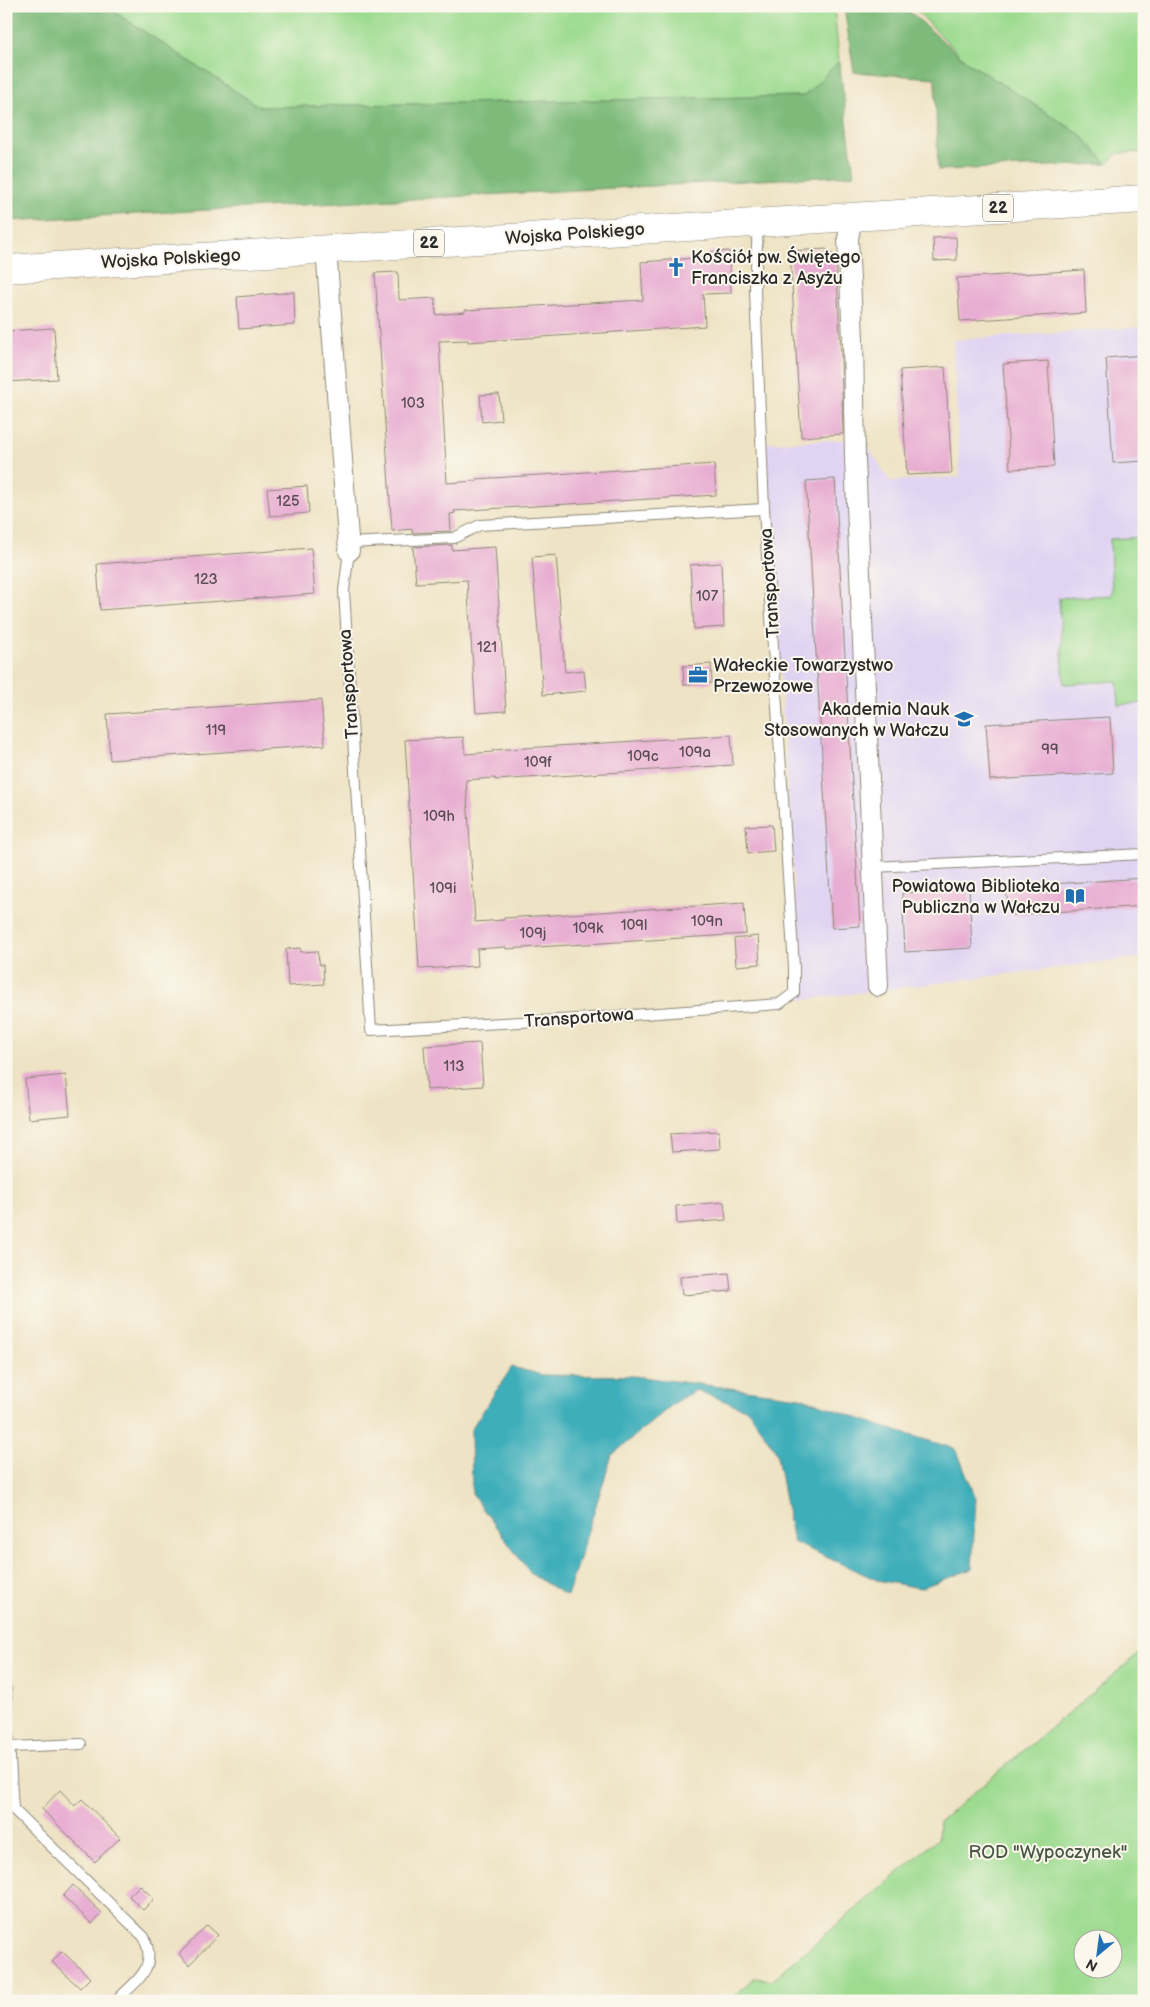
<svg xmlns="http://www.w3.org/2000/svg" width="1150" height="2007" viewBox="0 0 1150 2007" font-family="'Balsamiq Sans',sans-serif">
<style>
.built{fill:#e1d4f3}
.green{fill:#9ddb90;stroke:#64835e;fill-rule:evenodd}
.forest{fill:#7ebb7a;stroke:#547352}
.water{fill:#3eaeba;stroke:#346c72}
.building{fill:#e8add2}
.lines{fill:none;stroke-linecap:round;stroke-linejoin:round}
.service-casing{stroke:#8c8778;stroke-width:12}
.minor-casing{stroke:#8c8778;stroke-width:22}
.primary-casing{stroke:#8c8778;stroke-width:29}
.service{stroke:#fff;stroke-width:10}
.minor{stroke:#fff;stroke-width:20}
.primary{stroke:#fff;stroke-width:28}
.labels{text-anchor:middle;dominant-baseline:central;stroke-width:4;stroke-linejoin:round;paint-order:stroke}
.number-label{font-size:15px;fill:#5a4c55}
.shield{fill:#fbf7ec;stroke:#696865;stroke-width:1}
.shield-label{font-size:16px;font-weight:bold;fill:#2b2b2b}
.street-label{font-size:18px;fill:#2b2b2b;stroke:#fbf7ec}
.poi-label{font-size:18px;fill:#2b2b2b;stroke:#fbf7ec;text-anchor:start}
.park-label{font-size:18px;fill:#485744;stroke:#fbf7ec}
</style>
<rect width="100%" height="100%" fill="#fbf7ec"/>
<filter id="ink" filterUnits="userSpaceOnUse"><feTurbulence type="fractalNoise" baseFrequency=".02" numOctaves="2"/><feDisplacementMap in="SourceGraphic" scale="10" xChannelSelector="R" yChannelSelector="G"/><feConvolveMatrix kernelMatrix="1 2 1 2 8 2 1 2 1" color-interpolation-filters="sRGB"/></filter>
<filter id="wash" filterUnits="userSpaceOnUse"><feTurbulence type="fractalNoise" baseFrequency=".0096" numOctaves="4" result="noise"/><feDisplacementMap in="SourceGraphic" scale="20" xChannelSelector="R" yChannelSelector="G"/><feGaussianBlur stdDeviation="1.12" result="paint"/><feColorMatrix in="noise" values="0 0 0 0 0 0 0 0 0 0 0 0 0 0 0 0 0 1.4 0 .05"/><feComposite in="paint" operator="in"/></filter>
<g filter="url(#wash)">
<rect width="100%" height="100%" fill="#eee3c4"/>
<path class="built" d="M 1144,327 L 1144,957 L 801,1000 L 766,443 L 863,439 L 890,481 L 960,477 L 953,340 Z"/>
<g class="green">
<path d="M 105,6 L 834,6 L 839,61 L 804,96 L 260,107 Z"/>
<path d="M 912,6 L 1144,6 L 1144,152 L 1118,153 L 1107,164 L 1080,134 L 967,62 Z"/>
<path d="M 1144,537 L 1144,703 L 1119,705 L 1117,681 L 1064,684 L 1059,598 L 1112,595 L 1110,539 Z"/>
<path d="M 1144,1649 L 1144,2001 L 728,2001 L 754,1978 L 772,1980 L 938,1839 L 939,1822 ZM 1082,1940 L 1112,1940 L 1112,1970 L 1082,1970 Z"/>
</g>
<g class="forest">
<path d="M 6,6 L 105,6 L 260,107 L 804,96 L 839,61 L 854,175 L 6,221 Z"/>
<path d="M 844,6 L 903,6 L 967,62 L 1080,134 L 1107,164 L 938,170 L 935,78 L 854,72 Z"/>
</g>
<path class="water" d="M 512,1367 L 542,1375 L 634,1376 L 800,1397 L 880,1426 L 956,1449 L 976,1498 L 972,1569 L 920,1588 L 877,1580 L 793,1542 L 776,1451 L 748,1410 L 696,1390 L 678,1400 L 612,1455 L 567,1596 L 531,1574 L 472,1494 L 471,1429 Z"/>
<g id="blocks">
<g class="building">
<path d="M 956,237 L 957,260 L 934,261 L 933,238 Z"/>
<path d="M 826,249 L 836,257 L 841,354 L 843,434 L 801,437 L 790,251 Z"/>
<path d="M 729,251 L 731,293 L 703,294 L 705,326 L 468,342 L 468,340 L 439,341 L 447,483 L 477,481 L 476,479 L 714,464 L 716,495 L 454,511 L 455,513 L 450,514 L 451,531 L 412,533 L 412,529 L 392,531 L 375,273 L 398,272 L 399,300 L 435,298 L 436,315 L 465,312 L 465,310 L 643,300 L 641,262 L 710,257 L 709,252 Z"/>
<path d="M 1084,270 L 1086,313 L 960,321 L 957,278 Z"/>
<path d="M 294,292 L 295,325 L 239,329 L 237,297 Z"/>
<path d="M 54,328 L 57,379 L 6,382 L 6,331 Z"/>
<path d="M 1144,355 L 1144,461 L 1113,463 L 1106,358 Z"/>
<path d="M 1048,361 L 1054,467 L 1010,469 L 1003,364 Z"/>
<path d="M 945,367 L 952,473 L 907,475 L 900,370 Z"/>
<path d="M 499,394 L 501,420 L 482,422 L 480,395 Z"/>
<path d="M 835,479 L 860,926 L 832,928 L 806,481 Z"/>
<path d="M 307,486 L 309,513 L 270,516 L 267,489 Z"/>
<path d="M 452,545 L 452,550 L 495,547 L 506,711 L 476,713 L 467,580 L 416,583 L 413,547 Z"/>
<path d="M 311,548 L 315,594 L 100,610 L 97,564 Z"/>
<path d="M 556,555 L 565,672 L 584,670 L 586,691 L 543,695 L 532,557 Z"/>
<path d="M 721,563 L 724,627 L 694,629 L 690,565 Z"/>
<path d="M 711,664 L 712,683 L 684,685 L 683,666 Z"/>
<path d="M 321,700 L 325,745 L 110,760 L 107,714 Z"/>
<path d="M 1110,717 L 1113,773 L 990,780 L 986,724 Z"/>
<path d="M 731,735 L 733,765 L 495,780 L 495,778 L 466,780 L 475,922 L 504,920 L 504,918 L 744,903 L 746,934 L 506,949 L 506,947 L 477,949 L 478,966 L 419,969 L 405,740 L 463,737 L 465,754 L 493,752 L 493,750 Z"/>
<path d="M 772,825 L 774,851 L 748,853 L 746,826 Z"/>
<path d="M 1144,878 L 1144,906 L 1009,915 L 1006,887 Z"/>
<path d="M 969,889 L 972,948 L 905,952 L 902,893 Z"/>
<path d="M 758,936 L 760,964 L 736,966 L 734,939 Z"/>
<path d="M 300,948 L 301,952 L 317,951 L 320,965 L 323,965 L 324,984 L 288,986 L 286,949 Z"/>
<path d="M 480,1043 L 483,1086 L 427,1090 L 424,1046 Z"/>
<path d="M 66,1075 L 70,1115 L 29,1119 L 25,1079 Z"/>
<path d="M 719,1131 L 720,1149 L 672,1152 L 670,1134 Z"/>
<path d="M 724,1202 L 726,1220 L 677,1224 L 676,1206 Z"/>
<path d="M 729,1273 L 731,1291 L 682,1295 L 680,1277 Z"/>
<path d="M 60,1790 L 75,1806 L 82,1799 L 120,1838 L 95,1862 L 42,1809 Z"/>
<path d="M 73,1885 L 102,1913 L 92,1924 L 63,1896 Z"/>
<path d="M 140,1885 L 154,1899 L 143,1910 L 129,1896 Z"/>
<path d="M 207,1925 L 218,1935 L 189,1965 L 179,1954 Z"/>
<path d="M 62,1951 L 90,1978 L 80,1988 L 52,1962 Z"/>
</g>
</g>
</g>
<g filter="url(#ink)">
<use href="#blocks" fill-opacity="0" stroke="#8c8778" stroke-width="1"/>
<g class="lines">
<g class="service-casing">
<g id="service">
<path d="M 348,543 L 454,538 L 480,525 L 764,509"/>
<path d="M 349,551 L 344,591 L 371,1030 L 577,1019 L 779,1004 L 794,993 L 794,967 L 764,509 L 755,291 L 758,223"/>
<path d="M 873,867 L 1144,854"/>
<path d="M 6,1689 L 13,1809 L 144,1937 C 158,1969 137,1980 116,2001"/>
<path d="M 11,1747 L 81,1744"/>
</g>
</g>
<g class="minor-casing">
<g id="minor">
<path d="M 852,216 L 848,239 L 853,339 L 855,459 L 878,986"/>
<path d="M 326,249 L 349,551"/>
</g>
</g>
<g class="primary-casing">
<path id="primary" d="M 6,269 L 1144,199"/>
</g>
<use href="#service" class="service"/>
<use href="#minor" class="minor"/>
<use href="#primary" class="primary"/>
</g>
</g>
<defs>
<g id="church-bare" transform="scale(1.5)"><path d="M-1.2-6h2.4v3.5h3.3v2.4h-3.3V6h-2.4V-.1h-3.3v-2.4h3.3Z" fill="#1f6fb2" stroke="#fbf7ec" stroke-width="2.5" paint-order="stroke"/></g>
<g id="office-bare" transform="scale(1.5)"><path d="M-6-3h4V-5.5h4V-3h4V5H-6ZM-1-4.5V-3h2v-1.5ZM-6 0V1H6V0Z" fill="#1f6fb2" stroke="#fbf7ec" stroke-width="2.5" paint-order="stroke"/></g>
<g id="university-bare" transform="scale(1.5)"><path d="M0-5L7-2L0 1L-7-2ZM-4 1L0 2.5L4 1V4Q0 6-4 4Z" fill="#1f6fb2" stroke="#fbf7ec" stroke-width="2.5" paint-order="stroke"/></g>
<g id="library-bare" transform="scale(1.5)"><path d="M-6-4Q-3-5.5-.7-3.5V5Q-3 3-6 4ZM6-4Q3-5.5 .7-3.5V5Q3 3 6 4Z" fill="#1f6fb2" stroke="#fbf7ec" stroke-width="2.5" paint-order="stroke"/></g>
</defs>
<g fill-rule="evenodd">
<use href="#church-bare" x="676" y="267"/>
<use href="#office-bare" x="698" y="675"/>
<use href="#university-bare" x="964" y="719"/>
<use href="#library-bare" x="1075" y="896"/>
</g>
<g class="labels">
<g class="number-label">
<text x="413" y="403">103</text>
<text x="288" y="501">125</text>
<text x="206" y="579">123</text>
<text x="707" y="596">107</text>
<text x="487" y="647">121</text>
<text x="216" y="730">119</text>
<text x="1050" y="749">99</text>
<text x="695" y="752">109a</text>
<text x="643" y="756">109c</text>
<text x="538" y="762">109f</text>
<text x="439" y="816">109h</text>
<text x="443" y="888">109i</text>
<text x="707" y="921">109n</text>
<text x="634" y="925">109l</text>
<text x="588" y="928">109k</text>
<text x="533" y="933">109j</text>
<text x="454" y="1066">113</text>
</g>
<g class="shield">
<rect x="983" y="194.5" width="30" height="27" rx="4"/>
<rect x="414" y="229.5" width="30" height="27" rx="4"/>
</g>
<g class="shield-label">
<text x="998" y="208">22</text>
<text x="429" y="243">22</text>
</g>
<g class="street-label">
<text transform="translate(575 234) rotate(-4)">Wojska Polskiego</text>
<text transform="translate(171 259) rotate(-3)">Wojska Polskiego</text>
<text transform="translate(770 583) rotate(-94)">Transportowa</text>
<text transform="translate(349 684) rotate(-94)">Transportowa</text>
<text transform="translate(579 1018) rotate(-4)">Transportowa</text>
</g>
<g class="poi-label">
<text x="691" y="257">Kościół pw. Świętego<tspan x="691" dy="21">Franciszka z Asyżu</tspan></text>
<text x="713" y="665">Wałeckie Towarzystwo<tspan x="713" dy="21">Przewozowe</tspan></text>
<text x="949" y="709" text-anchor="end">Akademia Nauk<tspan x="949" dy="21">Stosowanych w Wałczu</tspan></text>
<text x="1060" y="886" text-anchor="end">Powiatowa Biblioteka<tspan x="1060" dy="21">Publiczna w Wałczu</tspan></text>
</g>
<g class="park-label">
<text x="1048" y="1852">ROD "Wypoczynek"</text>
</g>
</g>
<rect width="1150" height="2007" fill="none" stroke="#fbf7ec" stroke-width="25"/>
<g transform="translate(1098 1954) rotate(209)"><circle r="24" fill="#fbf7ec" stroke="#a8a59f"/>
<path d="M0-4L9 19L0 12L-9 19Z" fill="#1f6fb2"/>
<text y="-8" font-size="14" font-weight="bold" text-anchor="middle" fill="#2b2b2b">N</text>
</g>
</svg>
